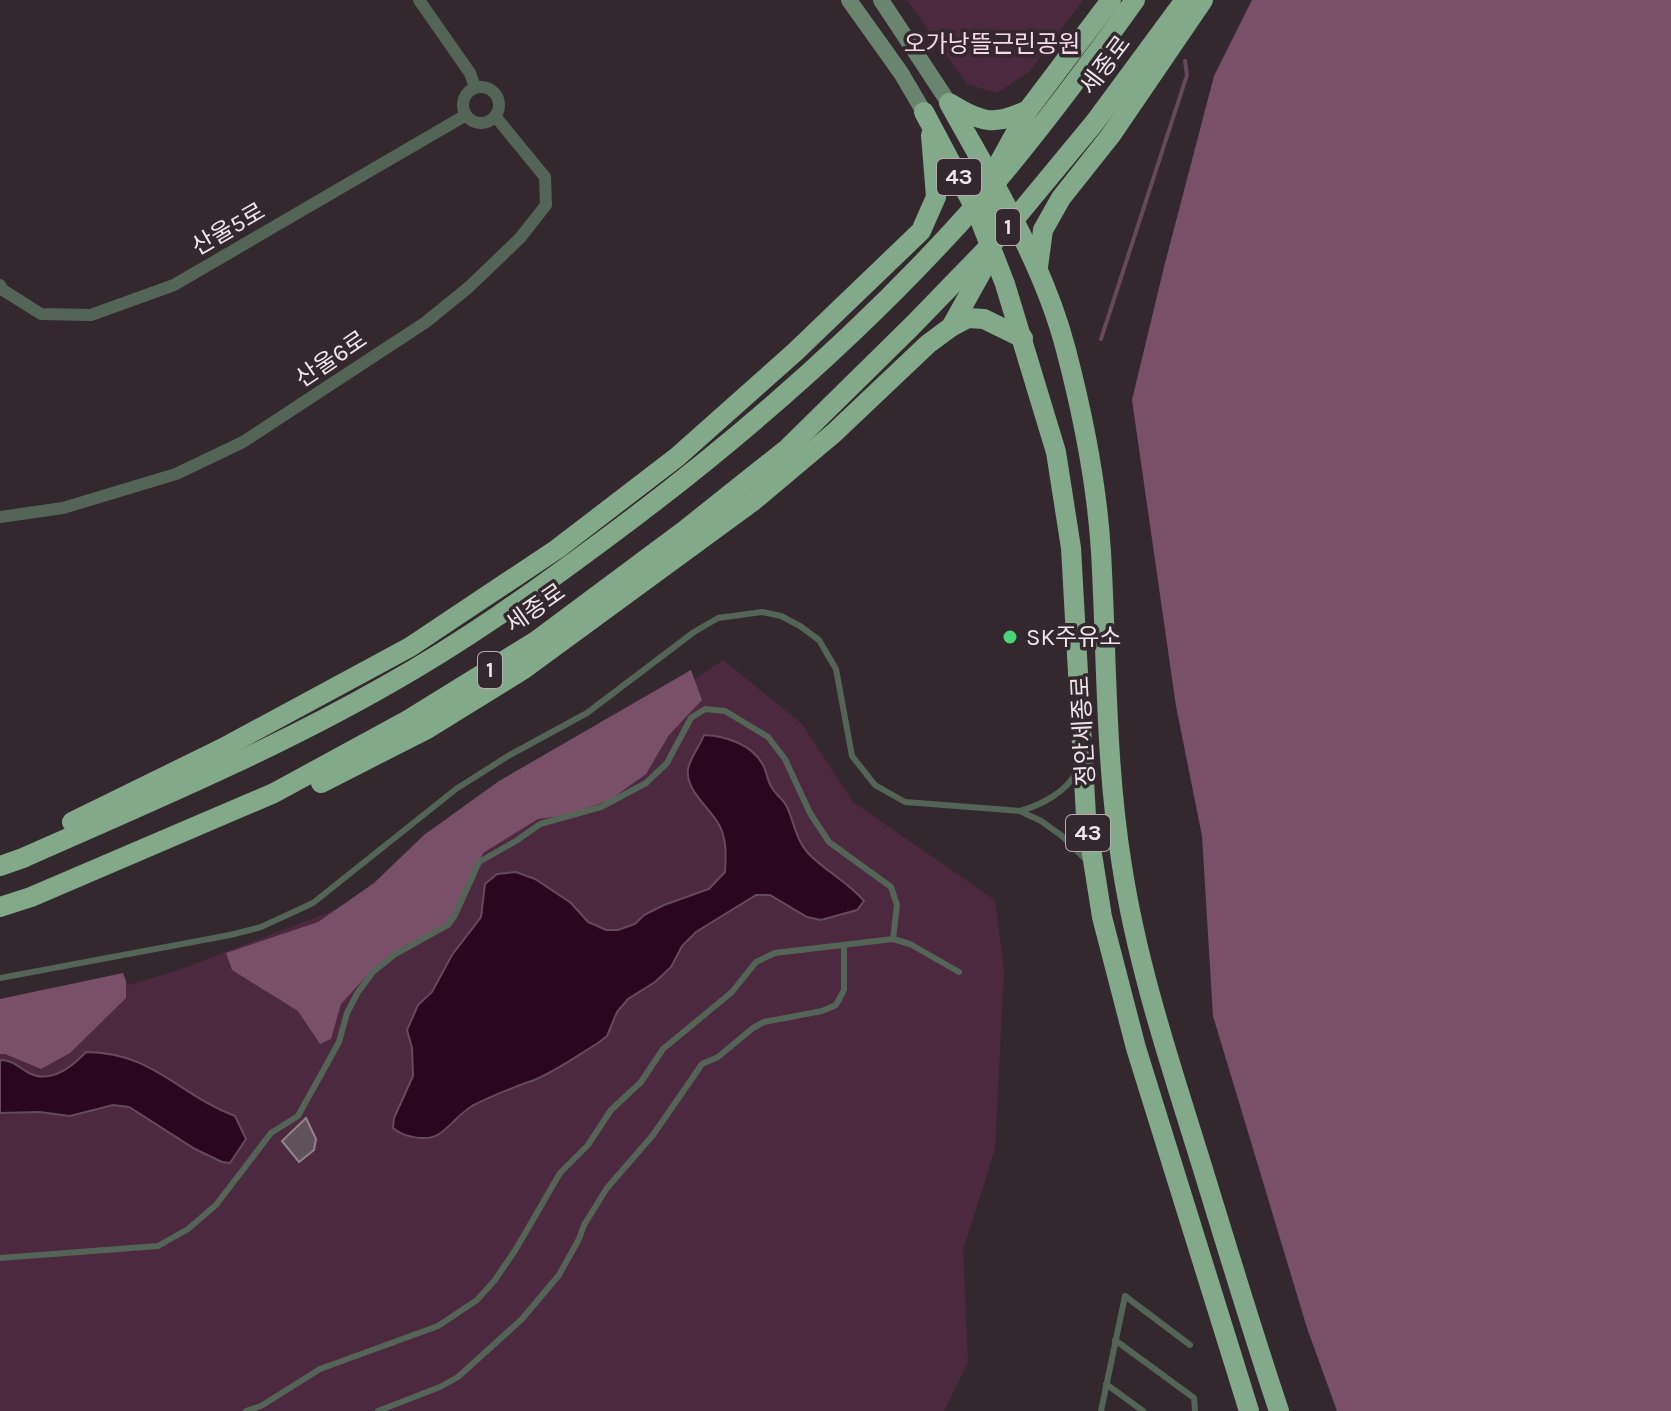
<svg xmlns="http://www.w3.org/2000/svg" width="1671" height="1411" viewBox="0 0 1671 1411" font-family="Karla,'Noto Sans KR',sans-serif">
<style>
.green{fill:#4c293f}
.forest{fill:#7a5069}
.water{fill:#2b071f;stroke:#654a5c;stroke-width:2}
.lines{fill:none;stroke-linecap:round;stroke-linejoin:round}
.stream{stroke:#654a5c;stroke-width:4}
.building{fill:#5f5259;stroke:#91828b;stroke-width:2}
.service{stroke:#546557;stroke-width:6}
.minor{stroke:#546557;stroke-width:12}
.secondary{stroke:#6a856f;stroke-width:16}
.trunk{stroke:#82a98a;stroke-width:20}
.poi-dot{fill:#4ad677;stroke:#34282f;stroke-width:3}
.labels{text-anchor:middle;dominant-baseline:central;stroke-width:7;stroke-linejoin:round;paint-order:stroke}
.shield{fill:#34282f;stroke:#b6acb1;stroke-width:2}
.shield-label{font-size:22px;font-weight:bold;fill:#ede5e9}
.park-label{font-size:24px;fill:#f6d9e9;stroke:#34282f}
.street-label{font-size:24px;fill:#ede5e9;stroke:#34282f}
.poi-label{font-size:24px;fill:#ede5e9;stroke:#34282f;text-anchor:start}
</style>
<rect width="100%" height="100%" fill="#34282f"/>
<g class="green">
<path d="M 907,0 L 1083,0 L 1029,72 L 997,93 L 967,84 Z"/>
<path d="M 723,660 L 802,724 L 853,802 L 995,900 L 1004,971 L 995,1149 L 963,1250 L 968,1362 L 944,1411 L 0,1411 L 0,1022 L 176,971 L 376,894 Z"/>
</g>
<g class="forest">
<path d="M 1252,0 L 1671,0 L 1671,1411 L 1337,1411 L 1307,1328 L 1213,1016 L 1202,836 L 1176,706 L 1132,400 L 1164,267 L 1214,76 Z"/>
<path d="M 691,670 L 702,700 L 669,735 L 646,774 L 610,800 L 563,816 L 538,819 L 483,853 L 461,901 L 444,927 L 406,945 L 371,971 L 341,1004 L 331,1039 L 320,1044 L 298,1011 L 232,970 L 226,953 L 318,922 L 374,883 L 424,835 L 499,781 Z"/>
<path d="M 123,973 L 126,981 L 126,998 L 70,1053 L 41,1069 L 5,1054 L 0,1054 L 0,999 Z"/>
</g>
<g class="water">
<path d="M 704,735 C 725,736 752,744 763,765 C 767,772 767,781 772,788 C 776,795 784,800 787,807 C 794,822 796,840 808,853 C 825,871 848,882 864,901 L 857,910 L 821,920 L 807,917 L 770,895 L 756,895 L 696,932 L 682,946 L 671,967 L 655,982 L 628,999 L 617,1012 L 607,1036 L 598,1043 C 578,1055 556,1071 534,1080 C 512,1088 492,1095 472,1106 C 459,1114 449,1128 439,1134 C 427,1142 403,1137 393,1128 L 394,1118 L 413,1076 L 412,1048 L 407,1030 L 418,1005 L 432,992 L 452,955 L 481,917 L 485,884 L 497,874 L 516,872 L 535,879 L 571,903 L 588,922 L 606,930 L 618,930 L 635,924 L 644,915 L 664,905 L 709,889 L 725,872 C 726,856 727,837 718,823 C 709,807 685,790 688,769 C 690,758 700,746 704,735 Z"/>
<path d="M 86,1052 C 152,1052 179,1095 235,1116 L 246,1139 L 230,1163 L 222,1162 L 195,1149 L 129,1107 L 113,1105 L 70,1116 L 39,1112 L 0,1113 L 0,1060 C 13,1060 18,1067 29,1073 C 50,1084 72,1067 86,1052 Z"/>
</g>
<g class="lines">
<path class="stream" d="M 1101,339 L 1187,75 L 1185,61"/>
</g>
<path class="building" d="M 306,1118 L 316,1139 L 314,1150 L 299,1162 L 282,1141 Z"/>
<g class="lines">
<g class="service">
<path d="M 1020,811 C 1041,805 1067,792 1077,771"/>
<path d="M 0,978 L 230,935 L 261,927 L 313,903 L 456,789 L 508,756 L 587,713 L 694,632 L 718,618 L 762,612 L 781,616 L 800,626 L 819,640 L 836,669 L 852,756 L 875,785 L 905,802 L 1020,811 L 1041,821 L 1062,836 L 1086,860"/>
<path d="M 0,1258 L 158,1246 L 188,1229 L 216,1205 L 271,1133 L 298,1116 L 339,1042 L 347,1013 L 358,992 L 373,972 L 394,955 L 448,925 L 455,915 L 479,862 L 516,841 L 540,824 L 601,807 L 646,783 L 667,763 L 691,718 L 705,709 L 725,711 L 768,737 L 785,759 L 810,813 L 829,842 L 891,887 L 897,905 L 893,939"/>
<path d="M 1115,1340 L 1194,1398 L 1195,1411"/>
<path d="M 1106,1384 L 1143,1411"/>
<path d="M 246,1411 L 261,1406 L 320,1369 L 438,1326 L 477,1300 L 495,1280 L 516,1249 L 560,1173 L 588,1145 L 611,1110 L 641,1082 L 663,1049 L 732,992 L 756,962 L 775,953 L 893,939 L 910,944 L 959,972"/>
<path d="M 378,1411 L 440,1387 L 458,1377 L 522,1319 L 559,1275 L 579,1239 L 584,1225 L 607,1188 L 653,1135 L 702,1064 L 718,1057 L 753,1028 L 764,1022 L 822,1011 L 836,1005 L 844,990 L 844,946"/>
<path d="M 1101,1411 L 1125,1296 L 1190,1345"/>
</g>
<g class="minor">
<path d="M 419,0 L 470,73 L 475,87"/>
<circle cx="481" cy="105" r="18"/>
<path d="M 0,285 L 3,290 L 41,314 L 91,315 L 174,285 L 466,115"/>
<path d="M 0,517 L 63,508 L 176,474 L 243,442 L 426,322 L 469,287 L 520,238 L 546,205 L 545,177 L 495,116"/>
</g>
<g class="secondary">
<path d="M 849,0 L 901,73 L 924,112"/>
<path d="M 881,0 L 949,103"/>
</g>
<g class="trunk">
<path d="M 949,103 C 993,183 1043,261 1066,350 C 1083,415 1097,485 1101,552 C 1107,657 1105,762 1122,866 C 1137,963 1168,1057 1197,1150 C 1224,1237 1250,1325 1279,1411"/>
<path d="M 951,104 C 982,123 995,126 1028,110"/>
<path d="M 924,112 L 977,212 L 1005,284 L 1056,452 L 1071,548 L 1086,816 L 1102,917 L 1136,1048 L 1249,1411"/>
<path d="M 1038,267 L 1043,230 L 1061,198 L 1111,135 L 1203,0"/>
<path d="M 951,327 L 981,273 L 989,244 L 999,163 L 1028,110 L 1111,0"/>
<path d="M 321,783 L 427,729 L 524,669 L 752,502 L 834,433 L 928,344 L 951,327 L 968,318 L 984,319 L 1023,338"/>
<path d="M 72,822 L 223,748 L 410,647 L 557,549 L 677,457 L 795,352 L 921,231 L 936,197 L 931,135"/>
<path d="M 0,866 L 23,858 C 145,804 269,752 385,686 C 462,643 534,592 605,539 C 739,440 866,329 977,204 C 1034,139 1085,70 1135,0"/>
<path d="M 0,907 L 31,897 L 274,793 L 408,720 L 536,641 L 685,530 L 788,448 L 912,326 L 1008,227 L 1095,122 L 1185,0"/>
</g>
</g>
<circle class="poi-dot" cx="1010" cy="637" r="8"/>
<g class="labels">
<g class="shield">
<rect x="937" y="159" width="44" height="36" rx="6"/>
<rect x="996" y="209" width="24" height="36" rx="6"/>
<rect x="478" y="652" width="24" height="36" rx="6"/>
<rect x="1066" y="815" width="44" height="36" rx="6"/>
</g>
<g class="shield-label">
<text x="959" y="177">43</text>
<text x="1008" y="227">1</text>
<text x="490" y="670">1</text>
<text x="1088" y="833">43</text>
</g>
<g class="park-label">
<text x="992" y="44">오가낭뜰근린공원</text>
</g>
<g class="street-label">
<text transform="translate(1105 65) rotate(-53)">세종로</text>
<text transform="translate(228 229) rotate(-30)">산울5로</text>
<text transform="translate(331 359) rotate(-34)">산울6로</text>
<text transform="translate(535 608) rotate(-35)">세종로</text>
<text transform="translate(1083 731) rotate(-93)">정안세종로</text>
</g>
<g class="poi-label">
<text x="1026" y="637">SK주유소</text>
</g>
</g>
</svg>
